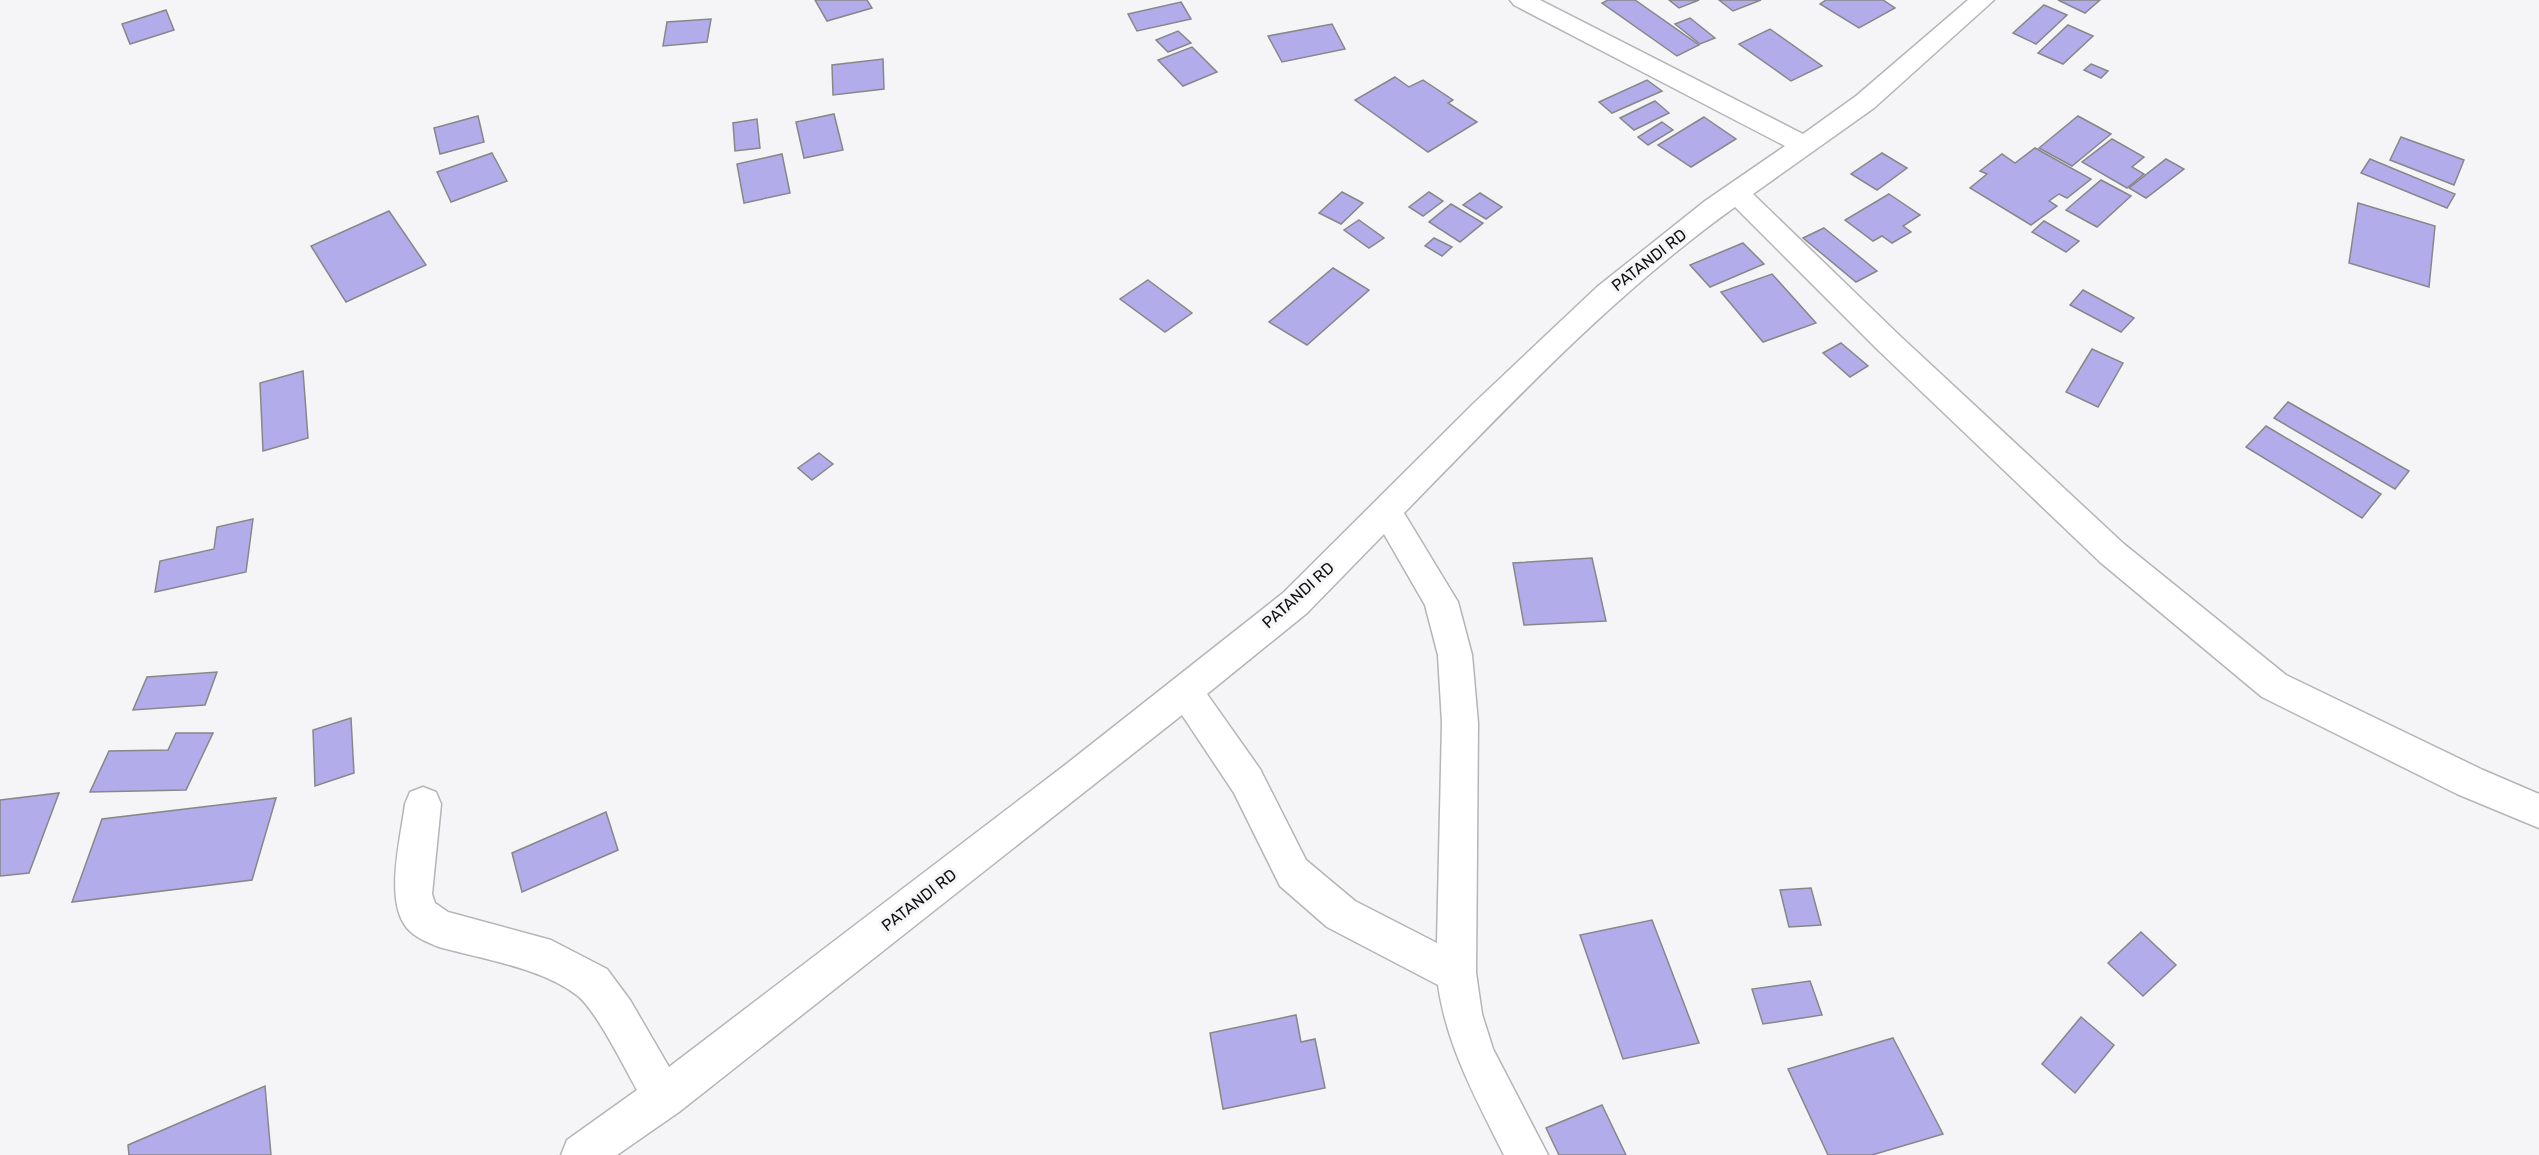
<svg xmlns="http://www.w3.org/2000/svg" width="2539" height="1155" viewBox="0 0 2539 1155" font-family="Rubik,sans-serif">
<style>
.building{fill:#b3acea;stroke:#878789;stroke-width:1.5}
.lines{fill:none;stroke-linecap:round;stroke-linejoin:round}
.minor-casing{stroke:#b5b5b7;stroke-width:3}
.minor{fill:#fff;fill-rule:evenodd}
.labels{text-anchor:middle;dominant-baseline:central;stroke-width:6;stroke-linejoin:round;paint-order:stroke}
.street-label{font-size:16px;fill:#0e0e0f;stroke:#f5f5f7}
</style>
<rect width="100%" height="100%" fill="#f5f5f7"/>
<g class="building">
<path d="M 815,0 L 867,0 L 872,8 L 827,21 Z"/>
<path d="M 1608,0 L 1635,0 L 1699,45 L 1677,56 L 1602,3 Z"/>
<path d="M 1669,0 L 1699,0 L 1679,8 Z"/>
<path d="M 1719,0 L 1761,0 L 1733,11 Z"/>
<path d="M 1826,0 L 1883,0 L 1895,8 L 1859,28 L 1820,4 Z"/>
<path d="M 2058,0 L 2100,0 L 2085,13 Z"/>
<path d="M 1181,2 L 1191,19 L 1137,31 L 1128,14 Z"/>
<path d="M 2044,5 L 2067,15 L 2036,44 L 2013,33 Z"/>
<path d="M 166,10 L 174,30 L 130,44 L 122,24 Z"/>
<path d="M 1690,18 L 1715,38 L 1700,44 L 1675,24 Z"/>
<path d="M 711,19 L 707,42 L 663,46 L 667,22 Z"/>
<path d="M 1332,24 L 1345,49 L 1282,62 L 1268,36 Z"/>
<path d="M 2068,25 L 2093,36 L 2063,64 L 2038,53 Z"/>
<path d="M 1770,29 L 1822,66 L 1791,81 L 1739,44 Z"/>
<path d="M 1178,31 L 1191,43 L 1168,52 L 1156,40 Z"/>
<path d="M 1192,47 L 1217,72 L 1183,86 L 1158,60 Z"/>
<path d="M 883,59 L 884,89 L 833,95 L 832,65 Z"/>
<path d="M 2091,64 L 2108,71 L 2101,78 L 2084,70 Z"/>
<path d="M 1395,77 L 1409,87 L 1423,80 L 1453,100 L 1448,103 L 1477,122 L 1428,152 L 1355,100 Z"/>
<path d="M 1647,80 L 1662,91 L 1612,113 L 1599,102 Z"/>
<path d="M 1655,101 L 1669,113 L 1634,130 L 1620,118 Z"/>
<path d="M 834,114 L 843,150 L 804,158 L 796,122 Z"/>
<path d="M 478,116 L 484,142 L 440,154 L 434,128 Z"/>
<path d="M 2078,116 L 2111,134 L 2072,166 L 2039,148 Z"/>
<path d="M 1704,117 L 1736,139 L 1691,167 L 1658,145 Z"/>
<path d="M 757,119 L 760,148 L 735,151 L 733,123 Z"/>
<path d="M 1662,122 L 1673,130 L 1648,145 L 1638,137 Z"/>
<path d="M 2401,137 L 2464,160 L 2454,185 L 2390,160 Z"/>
<path d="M 2112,139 L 2144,157 L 2132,167 L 2144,174 L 2127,188 L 2082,162 Z"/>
<path d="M 2035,148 L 2091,179 L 2067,198 L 2059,194 L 2049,201 L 2057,206 L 2031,225 L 1970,188 L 1987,174 L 1980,171 L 2002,154 L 2015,163 Z"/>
<path d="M 492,153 L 507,181 L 451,202 L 437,172 Z"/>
<path d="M 1882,153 L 1907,168 L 1877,190 L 1851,174 Z"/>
<path d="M 782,154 L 790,193 L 744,203 L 737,164 Z"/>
<path d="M 2166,159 L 2184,169 L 2146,198 L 2129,188 Z"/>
<path d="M 2370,159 L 2455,194 L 2447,208 L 2361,173 Z"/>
<path d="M 2101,180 L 2131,196 L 2097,227 L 2066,210 Z"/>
<path d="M 1342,192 L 1363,203 L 1341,224 L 1319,213 Z"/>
<path d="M 1429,192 L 1443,201 L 1423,216 L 1409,207 Z"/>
<path d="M 1480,193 L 1502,207 L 1486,219 L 1463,205 Z"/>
<path d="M 1889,194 L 1920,215 L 1903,226 L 1911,232 L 1892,243 L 1882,236 L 1873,241 L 1845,220 Z"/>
<path d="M 2358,203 L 2435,226 L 2429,287 L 2349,263 Z"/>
<path d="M 1451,204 L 1483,223 L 1460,242 L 1429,222 Z"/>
<path d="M 389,211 L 426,265 L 346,302 L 311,246 Z"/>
<path d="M 1359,220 L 1384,238 L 1369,248 L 1344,230 Z"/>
<path d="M 2044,221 L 2079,241 L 2066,252 L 2032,232 Z"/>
<path d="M 1824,228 L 1877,271 L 1856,282 L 1803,238 Z"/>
<path d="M 1434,238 L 1452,247 L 1442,256 L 1425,246 Z"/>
<path d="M 1743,243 L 1764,264 L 1710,287 L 1690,265 Z"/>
<path d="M 1333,268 L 1369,290 L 1307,345 L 1269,322 Z"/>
<path d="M 1772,274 L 1816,323 L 1763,342 L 1721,292 Z"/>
<path d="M 1148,280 L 1192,313 L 1165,332 L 1120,299 Z"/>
<path d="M 2083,290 L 2134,318 L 2121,332 L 2070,305 Z"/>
<path d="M 1841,343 L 1868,366 L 1850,377 L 1823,353 Z"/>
<path d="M 2092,349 L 2123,363 L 2098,407 L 2066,392 Z"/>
<path d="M 303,371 L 308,438 L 263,451 L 260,383 Z"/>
<path d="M 2288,402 L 2409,471 L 2395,489 L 2274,418 Z"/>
<path d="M 2266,426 L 2381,494 L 2362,518 L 2246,447 Z"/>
<path d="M 819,453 L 833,464 L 812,480 L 798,468 Z"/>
<path d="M 253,519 L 246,572 L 155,592 L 160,561 L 214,549 L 217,527 Z"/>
<path d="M 1592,558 L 1606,621 L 1524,625 L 1513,563 Z"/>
<path d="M 217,672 L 205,705 L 133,710 L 147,677 Z"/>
<path d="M 351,718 L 354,773 L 315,786 L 313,730 Z"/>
<path d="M 176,733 L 213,733 L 186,790 L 90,792 L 109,751 L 168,750 Z"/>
<path d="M 59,793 L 29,873 L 0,876 L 0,800 Z"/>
<path d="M 276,798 L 252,880 L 72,902 L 102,819 Z"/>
<path d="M 606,812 L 618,850 L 522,892 L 512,853 Z"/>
<path d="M 1811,888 L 1821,925 L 1789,927 L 1780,890 Z"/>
<path d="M 1652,920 L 1699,1043 L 1623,1059 L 1580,935 Z"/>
<path d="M 2141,932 L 2176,965 L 2143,996 L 2108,963 Z"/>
<path d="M 1810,981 L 1822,1015 L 1763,1024 L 1752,989 Z"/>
<path d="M 1296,1015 L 1301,1042 L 1315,1039 L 1325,1088 L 1223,1109 L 1210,1033 Z"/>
<path d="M 2081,1017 L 2114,1045 L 2075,1093 L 2042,1064 Z"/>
<path d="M 1893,1038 L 1943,1134 L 1872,1155 L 1828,1155 L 1788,1069 Z"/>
<path d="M 265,1086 L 271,1155 L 129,1155 L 128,1145 Z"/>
<path d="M 1602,1105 L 1626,1155 L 1559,1155 L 1546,1128 Z"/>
</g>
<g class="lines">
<g class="minor-casing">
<path id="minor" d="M 1510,0 L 1540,0 L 1803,134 L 1856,96 L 1968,0 L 1994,0 L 1874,108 L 1753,194 L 1899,335 L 2124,544 L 2286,675 L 2483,770 L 2539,794 L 2539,828 L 2457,794 L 2262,697 L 2100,562 L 1879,351 L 1735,207 C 1612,295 1509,406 1404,513 L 1458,602 L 1472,655 L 1478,723 L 1476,973 L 1482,1014 L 1493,1049 L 1548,1155 L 1504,1155 C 1476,1099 1447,1047 1438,985 L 1327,927 L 1280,886 L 1234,793 L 1182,715 L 679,1112 L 617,1155 L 561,1155 L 567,1140 L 637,1090 C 624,1067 597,1012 578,996 C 542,968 482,959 439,947 C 429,943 414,937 407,928 C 384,901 401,837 405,804 L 410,792 L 423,787 L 436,792 L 441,804 L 432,894 L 435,903 L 448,912 L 551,940 L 607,969 L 630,1000 L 669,1067 L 1065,765 L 1283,593 L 1474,403 L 1597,287 L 1705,201 L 1785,146 L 1514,5 ZM 1384,534 L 1425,605 L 1438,655 L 1442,723 L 1437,943 L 1355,901 L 1306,860 L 1260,769 L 1207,694 L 1307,613 Z"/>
</g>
<use href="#minor" class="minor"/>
</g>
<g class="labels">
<g class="street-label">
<text transform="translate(1649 260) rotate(-38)">PATANDI RD</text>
<text transform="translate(1298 595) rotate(-42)">PATANDI RD</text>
<text transform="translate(919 900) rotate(-38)">PATANDI RD</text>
</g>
</g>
</svg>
